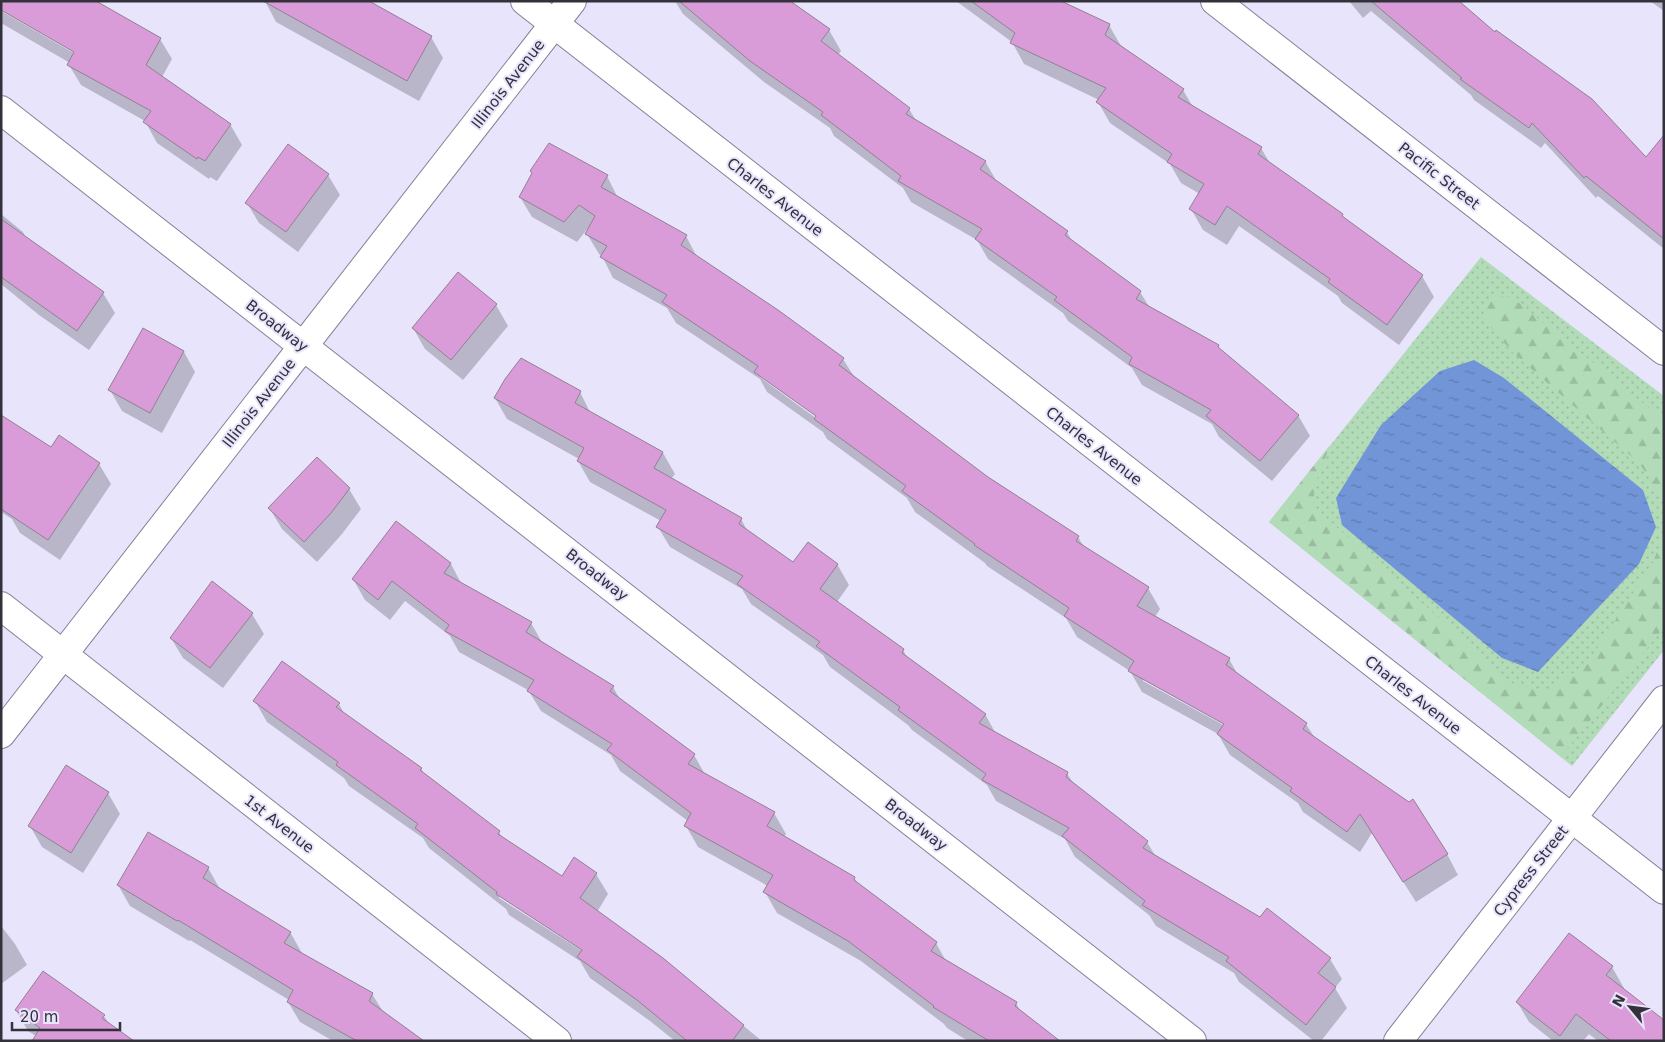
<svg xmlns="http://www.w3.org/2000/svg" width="1665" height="1042" viewBox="0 0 1665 1042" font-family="'DejaVu Sans',sans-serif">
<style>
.grass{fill:url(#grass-dots)}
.forest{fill:url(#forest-firs)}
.water{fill:url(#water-ripples)}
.shadow{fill:#0003;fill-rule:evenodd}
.building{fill:#d99cd9;stroke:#928091}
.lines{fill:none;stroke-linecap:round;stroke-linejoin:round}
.minor-casing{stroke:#848196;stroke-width:30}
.minor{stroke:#fff;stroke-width:28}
.labels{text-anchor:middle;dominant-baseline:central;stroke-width:4;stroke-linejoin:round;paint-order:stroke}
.street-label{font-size:15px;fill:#33323b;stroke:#e8e4fc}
</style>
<defs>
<pattern id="grass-dots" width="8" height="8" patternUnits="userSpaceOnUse" patternTransform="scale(1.25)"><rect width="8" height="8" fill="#b2dbb8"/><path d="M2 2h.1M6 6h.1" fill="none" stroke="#9abc9f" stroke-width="1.8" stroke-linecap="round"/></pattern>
<pattern id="forest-firs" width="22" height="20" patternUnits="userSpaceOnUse" patternTransform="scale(1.25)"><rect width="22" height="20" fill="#b2dbb8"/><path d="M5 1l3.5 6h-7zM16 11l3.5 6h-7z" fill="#9abc9f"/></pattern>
<pattern id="water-ripples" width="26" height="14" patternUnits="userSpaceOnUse" patternTransform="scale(1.25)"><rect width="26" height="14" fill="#7295d8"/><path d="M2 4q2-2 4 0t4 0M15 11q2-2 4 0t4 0" fill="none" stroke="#5e7ab0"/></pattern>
</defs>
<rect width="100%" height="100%" fill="#e8e4fc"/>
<path class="grass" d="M 1481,257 L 1664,396 L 1664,650 L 1572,766 L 1269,522 Z"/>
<g class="forest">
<path d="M 1495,295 L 1513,298 L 1664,420 L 1664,499 L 1639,463 L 1512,352 L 1486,321 L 1482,307 Z"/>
<path d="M 1330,445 L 1315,485 L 1313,506 L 1512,683 L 1545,691 L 1587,664 L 1653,562 L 1664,534 L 1664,627 L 1561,757 L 1269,522 Z"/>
</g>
<path class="water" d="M 1474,360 L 1504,378 L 1643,490 L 1656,527 L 1639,564 L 1538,672 L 1502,658 L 1342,525 L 1336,498 L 1381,425 L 1440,371 Z"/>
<g class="shadow">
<path d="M 265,1 L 431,37 L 443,58 L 419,101 L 276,22 Z"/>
<path d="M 675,1 L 769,1 L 829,30 L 841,51 L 838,55 L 909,109 L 917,122 L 985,161 L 997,182 L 1067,232 L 1073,243 L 1140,292 L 1150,308 L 1218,346 L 1222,352 L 1298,415 L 1310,436 L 1272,481 L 1219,437 L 1212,424 L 1142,385 L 1132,368 L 1068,321 L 1063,313 L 988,259 L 977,240 L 911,202 L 903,188 L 834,136 L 830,128 L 764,82 L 683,14 Z"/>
<path d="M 956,1 L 1058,1 L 1109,25 L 1121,46 L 1183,90 L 1193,107 L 1261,148 L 1271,165 L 1342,215 L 1345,219 L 1422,276 L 1434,297 L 1399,345 L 1342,303 L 1338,296 L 1239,226 L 1227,245 L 1203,230 L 1191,209 L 1200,194 L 1181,183 L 1170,164 L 1110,123 L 1098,102 L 1099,100 L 1024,64 L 1012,42 Z"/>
<path d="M 1349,1 L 1457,1 L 1646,159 L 1664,157 L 1664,249 L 1598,196 L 1596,198 L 1545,143 L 1541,148 L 1474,100 L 1471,95 L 1371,11 L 1363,18 Z"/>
<path d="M 1650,1 L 1664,2 L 1664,11 Z"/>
<path d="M 1,11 L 79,56 L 160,39 L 172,59 L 162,77 L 230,124 L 242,145 L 217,181 L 210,177 L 209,179 L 157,143 L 145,121 L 81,85 L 69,65 L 70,63 L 1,23 Z"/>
<path d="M 328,175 L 340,195 L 298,252 L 259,223 L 247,203 Z"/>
<path d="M 607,176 L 618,198 L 686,236 L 697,257 L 843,359 L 855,378 L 988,478 L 1078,537 L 1084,547 L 1148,588 L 1160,609 L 1155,617 L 1229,659 L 1238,675 L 1306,724 L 1315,738 L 1447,854 L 1458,875 L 1416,902 L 1372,833 L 1360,852 L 1303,812 L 1298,803 L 1230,755 L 1218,734 L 1142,692 L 1130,671 L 1077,637 L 1066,618 L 987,566 L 985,563 L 915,512 L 907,498 L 827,439 L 823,432 L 767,392 L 760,379 L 676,323 L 667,308 L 613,278 L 602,256 L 599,254 L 587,234 L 589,229 L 588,228 L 577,242 L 532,217 L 520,197 ZM 761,376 L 822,419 L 820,421 L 765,381 L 760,377 ZM 1143,678 L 1230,726 L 1229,728 L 1143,681 Z"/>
<path d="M 1,214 L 23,232 L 26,238 L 103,293 L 115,313 L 89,350 L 39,315 L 1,284 Z"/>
<path d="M 458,274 L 496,305 L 508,326 L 463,380 L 425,349 L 413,328 Z"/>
<path d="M 184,352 L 195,372 L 162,433 L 122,411 L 110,390 Z"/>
<path d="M 580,392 L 591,414 L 663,453 L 675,474 L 671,479 L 741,519 L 748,532 L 794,564 L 837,564 L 849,585 L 837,602 L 903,650 L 908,659 L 985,714 L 996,734 L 1067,773 L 1074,785 L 1147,842 L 1156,857 L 1330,959 L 1342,979 L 1335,988 L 1347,1008 L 1321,1041 L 1314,1041 L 1239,982 L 1234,973 L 1156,926 L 1149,915 L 1075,857 L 1065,839 L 996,801 L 987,785 L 912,730 L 908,725 L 830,667 L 823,655 L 751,604 L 742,589 L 670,547 L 658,527 L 661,521 L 590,482 L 578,461 L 579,459 L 507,419 L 495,398 Z"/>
<path d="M 1,416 L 51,449 L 99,464 L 111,484 L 60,560 L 20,533 L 12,519 L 1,512 Z"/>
<path d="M 349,489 L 361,509 L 342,534 L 317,562 L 282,529 L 270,509 Z"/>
<path d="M 396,523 L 451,564 L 462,585 L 531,623 L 543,644 L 613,687 L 621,701 L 694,755 L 706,776 L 774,813 L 786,834 L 784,837 L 854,878 L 859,885 L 936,943 L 947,963 L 1016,1003 L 1022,1014 L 1058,1041 L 968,1041 L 947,1028 L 944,1024 L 861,961 L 777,913 L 765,892 L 768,886 L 698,847 L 686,826 L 688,821 L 620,771 L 611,755 L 541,711 L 528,690 L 459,652 L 450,636 L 405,601 L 390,620 L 365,600 L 353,579 Z"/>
<path d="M 252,614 L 264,634 L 223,688 L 183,658 L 171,638 Z"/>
<path d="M 255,701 L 339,704 L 345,715 L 421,768 L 424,774 L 499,832 L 503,839 L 562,877 L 596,874 L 608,894 L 597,912 L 662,959 L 762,1041 L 675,1041 L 650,1021 L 590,978 L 580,961 L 509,915 L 506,909 L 429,848 L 423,838 L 349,786 L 344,778 L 267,722 ZM 499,895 L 588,952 L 587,954 L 499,898 Z"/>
<path d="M 108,793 L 120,814 L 83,873 L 42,847 L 30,826 Z"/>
<path d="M 208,868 L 220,889 L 290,932 L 302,953 L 372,994 L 384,1013 L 422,1041 L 333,1041 L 300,1022 L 288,1002 L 289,1000 L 190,940 L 189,941 L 130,906 L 118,885 Z"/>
<path d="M 1,926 L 15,944 L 27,965 L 1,984 Z"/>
<path d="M 1612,967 L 1624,988 L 1623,989 L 1664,1041 L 1598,1041 L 1589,1034 L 1583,1041 L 1553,1041 L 1529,1022 L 1517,1002 Z"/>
<path d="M 16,1010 L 104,1016 L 109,1024 L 36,1036 L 28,1031 Z"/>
</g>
<g class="building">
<path d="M 1,1 L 96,1 L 161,38 L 146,65 L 231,124 L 205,161 L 198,157 L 197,159 L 143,122 L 151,111 L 67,65 L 74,52 L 1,10 Z"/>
<path d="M 263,1 L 369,1 L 432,36 L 407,81 Z"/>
<path d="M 679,1 L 790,1 L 830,29 L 821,41 L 910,108 L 906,114 L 986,161 L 980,169 L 1068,231 L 1065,235 L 1141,291 L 1136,299 L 1219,345 L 1218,347 L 1299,415 L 1260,461 L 1206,416 L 1211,410 L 1129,364 L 1132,357 L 1054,300 L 1057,297 L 975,239 L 982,229 L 898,181 L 901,176 L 821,115 L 823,112 L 750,61 Z"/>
<path d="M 971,1 L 1061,1 L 1110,24 L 1105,35 L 1184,89 L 1178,97 L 1262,147 L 1258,154 L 1343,214 L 1342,216 L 1423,275 L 1387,325 L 1328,282 L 1330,279 L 1227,206 L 1215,225 L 1189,209 L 1204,184 L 1167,162 L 1172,154 L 1096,102 L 1106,88 L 1010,43 L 1015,33 Z"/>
<path d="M 1371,1 L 1459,1 L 1495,32 L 1496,30 L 1592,99 L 1646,157 L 1664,135 L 1664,239 L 1586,176 L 1584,178 L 1532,123 L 1529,128 L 1460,79 L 1462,78 Z"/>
<path d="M 549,143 L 608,175 L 601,187 L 687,235 L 681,245 L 778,310 L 844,358 L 839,365 L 988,477 L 1079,536 L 1076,541 L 1149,587 L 1137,606 L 1230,658 L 1226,665 L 1307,723 L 1303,729 L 1409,802 L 1413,799 L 1448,854 L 1403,882 L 1360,814 L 1347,832 L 1290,791 L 1292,788 L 1217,734 L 1224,724 L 1128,671 L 1134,661 L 1064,616 L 1069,608 L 974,545 L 975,544 L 902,491 L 906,486 L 814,419 L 816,416 L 754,372 L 758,366 L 662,302 L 667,295 L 600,257 L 607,246 L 585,234 L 595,216 L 579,205 L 564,222 L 519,197 L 532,173 L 530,171 Z"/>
<path d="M 288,144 L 329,174 L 286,232 L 245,203 Z"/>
<path d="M 1,219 L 104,292 L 77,331 L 1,277 Z"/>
<path d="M 458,272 L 497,304 L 451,360 L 412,328 Z"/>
<path d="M 143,328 L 184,351 L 150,413 L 108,390 Z"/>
<path d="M 521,358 L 581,391 L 575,403 L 663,452 L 654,468 L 742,518 L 739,524 L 793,562 L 808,542 L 838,564 L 820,589 L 904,649 L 902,653 L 986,714 L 979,723 L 1068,772 L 1066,777 L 1148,841 L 1143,848 L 1260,917 L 1267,908 L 1331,958 L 1318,973 L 1336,987 L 1306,1025 L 1226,961 L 1229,957 L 1142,905 L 1145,901 L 1062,836 L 1069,828 L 982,780 L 986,774 L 898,710 L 900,707 L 816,646 L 820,642 L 737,584 L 743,576 L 656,527 L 666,510 L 577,461 L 584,448 L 494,398 L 505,379 Z"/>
<path d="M 1,415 L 51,447 L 59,435 L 100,463 L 48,540 L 1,509 Z"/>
<path d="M 317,457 L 350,488 L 331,513 L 304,542 L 268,508 Z"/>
<path d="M 396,521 L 451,563 L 444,573 L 532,622 L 526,632 L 614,686 L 610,691 L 695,754 L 688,764 L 775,812 L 767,826 L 855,877 L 854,880 L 937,942 L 931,951 L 1017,1002 L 1015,1006 L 1060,1041 L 989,1041 L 933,1007 L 934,1006 L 848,941 L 763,892 L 773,875 L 684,826 L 691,813 L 607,750 L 612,744 L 527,691 L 534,680 L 445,631 L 449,625 L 392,581 L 378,600 L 352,579 Z"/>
<path d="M 212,581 L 253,613 L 210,668 L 170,638 Z"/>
<path d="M 282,661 L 340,703 L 336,707 L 422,768 L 420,770 L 500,831 L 498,834 L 562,876 L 574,857 L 597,873 L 580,898 L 663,958 L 744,1025 L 732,1041 L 687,1041 L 637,1000 L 577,957 L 582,950 L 496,894 L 497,892 L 415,828 L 418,824 L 336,765 L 338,762 L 253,701 Z"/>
<path d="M 66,765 L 109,792 L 71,853 L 28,826 Z"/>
<path d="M 148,832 L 209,867 L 203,878 L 291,932 L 284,943 L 373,993 L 369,1001 L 424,1041 L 357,1041 L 287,1002 L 293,990 L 178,920 L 177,921 L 117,885 Z"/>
<path d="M 1569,933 L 1613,966 L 1606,975 L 1664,1020 L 1664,1041 L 1611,1041 L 1576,1014 L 1560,1036 L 1516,1002 Z"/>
<path d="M 43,971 L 105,1015 L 102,1018 L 134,1041 L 32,1041 L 40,1028 L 15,1010 Z"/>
</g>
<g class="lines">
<g class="minor-casing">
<g id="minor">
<path d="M 525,1 L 1664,890"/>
<path d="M 1215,1 L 1664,351"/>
<path d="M 1,110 L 1192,1041"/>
<path d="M 1,606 L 557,1041"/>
<path d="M 1,734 L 572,1"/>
<path d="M 1398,1041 L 1664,700"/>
</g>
</g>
<use href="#minor" class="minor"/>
</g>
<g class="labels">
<g class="street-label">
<text transform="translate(508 84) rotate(-52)">Illinois Avenue</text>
<text transform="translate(1439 176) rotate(38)">Pacific Street</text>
<text transform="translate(775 197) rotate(38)">Charles Avenue</text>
<text transform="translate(277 326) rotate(38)">Broadway</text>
<text transform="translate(259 403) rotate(-52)">Illinois Avenue</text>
<text transform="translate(1094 446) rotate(38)">Charles Avenue</text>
<text transform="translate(597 575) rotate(38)">Broadway</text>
<text transform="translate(1413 695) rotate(38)">Charles Avenue</text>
<text transform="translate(279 824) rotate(38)">1st Avenue</text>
<text transform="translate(916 825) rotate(38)">Broadway</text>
<text transform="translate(1531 871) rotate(-52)">Cypress Street</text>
</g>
</g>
<rect width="1665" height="1042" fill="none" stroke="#33323b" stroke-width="5"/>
<g transform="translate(1630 1007) rotate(299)" stroke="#e8e4fc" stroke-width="4" paint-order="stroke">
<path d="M0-4L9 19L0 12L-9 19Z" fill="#33323b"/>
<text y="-8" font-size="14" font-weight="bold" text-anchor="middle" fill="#33323b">N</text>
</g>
<path d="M12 1022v8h108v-8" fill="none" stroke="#33323b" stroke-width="2.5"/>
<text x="20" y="1022" font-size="15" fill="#33323b" stroke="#e8e4fc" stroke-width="4" paint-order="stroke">20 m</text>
</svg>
